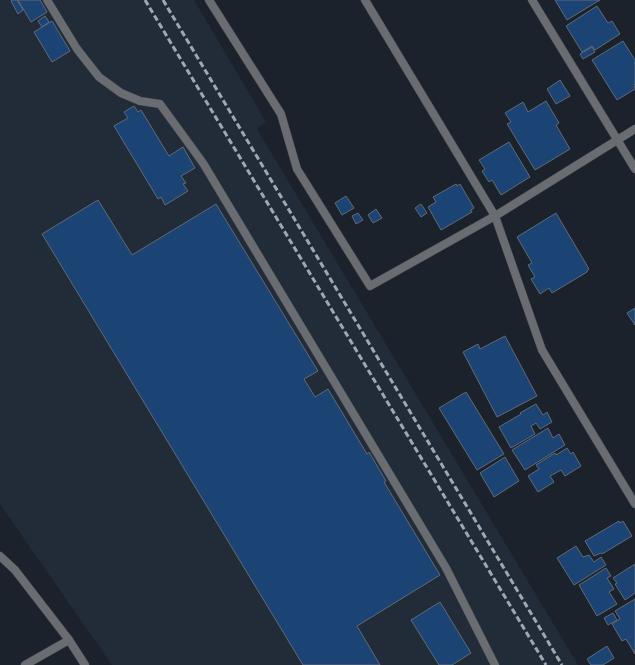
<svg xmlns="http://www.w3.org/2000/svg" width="635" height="665" viewBox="0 0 635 665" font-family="'Source Sans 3',sans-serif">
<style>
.built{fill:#222c39}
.building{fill:#1b4475;stroke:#626a74}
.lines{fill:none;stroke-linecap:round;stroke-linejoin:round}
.lane-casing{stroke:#383d46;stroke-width:9}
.street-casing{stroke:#383d46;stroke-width:9}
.lane{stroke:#696c71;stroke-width:8}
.street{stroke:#696c71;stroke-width:8}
.rail{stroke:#a2a6ad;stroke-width:3;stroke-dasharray:6 3;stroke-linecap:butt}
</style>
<rect width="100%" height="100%" fill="#1c222b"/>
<path class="built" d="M 0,0 L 194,0 L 266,122 L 257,129 L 578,665 L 112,665 L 0,504 Z"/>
<g class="building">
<path d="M 12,0 L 17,0 L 23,10 L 18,14 L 11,1 Z"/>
<path d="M 18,0 L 40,0 L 47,12 L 31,22 Z"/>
<path d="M 555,0 L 600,0 L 567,20 Z"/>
<path d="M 597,6 L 608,23 L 612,21 L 620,34 L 595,50 L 592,46 L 582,52 L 566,26 Z"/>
<path d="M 45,16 L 49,22 L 42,27 L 38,21 Z"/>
<path d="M 52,21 L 70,51 L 52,62 L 34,32 Z"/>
<path d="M 623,41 L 635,60 L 635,84 L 634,85 L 635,89 L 617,100 L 592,60 Z"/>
<path d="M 592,47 L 595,52 L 583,59 L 580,54 Z"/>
<path d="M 560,80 L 570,96 L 556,104 L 547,89 Z"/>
<path d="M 546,101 L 559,123 L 556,125 L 570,149 L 535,170 L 507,124 L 511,122 L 505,113 L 523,102 L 528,112 Z"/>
<path d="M 134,106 L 138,112 L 141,110 L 169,156 L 183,147 L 195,168 L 181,176 L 186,183 L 183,184 L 188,191 L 165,205 L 161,197 L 158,199 L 114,126 L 128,118 L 124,112 Z"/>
<path d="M 509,142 L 530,177 L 501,195 L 492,180 L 489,182 L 482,171 L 485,169 L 479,160 Z"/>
<path d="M 456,184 L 457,186 L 460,184 L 474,208 L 471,210 L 472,212 L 441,230 L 428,207 L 436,202 L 433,197 Z"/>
<path d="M 346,196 L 354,208 L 342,215 L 335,203 Z"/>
<path d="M 98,200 L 132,255 L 216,204 L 318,371 L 304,379 L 315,397 L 328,389 L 367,454 L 369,452 L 386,481 L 384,482 L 440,575 L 357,626 L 380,665 L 303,665 L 42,234 Z"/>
<path d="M 421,204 L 427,213 L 421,217 L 415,208 Z"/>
<path d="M 376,209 L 382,218 L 373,223 L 368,215 Z"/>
<path d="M 358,213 L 363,220 L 356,224 L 352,216 Z"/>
<path d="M 556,213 L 589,269 L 587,271 L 587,272 L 552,293 L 549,288 L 540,294 L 531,279 L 535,277 L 528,265 L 532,263 L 517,237 Z"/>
<path d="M 635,308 L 635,325 L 627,313 Z"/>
<path d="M 505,336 L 537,396 L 497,417 L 463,352 L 478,344 L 480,349 Z"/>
<path d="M 466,392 L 504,454 L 477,470 L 439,408 Z"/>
<path d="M 536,404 L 543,415 L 547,412 L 552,422 L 540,429 L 536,423 L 531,426 L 535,434 L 511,448 L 499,427 L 521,414 L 520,413 Z"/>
<path d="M 548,428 L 553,438 L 559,434 L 565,445 L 525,470 L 512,450 Z"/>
<path d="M 567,448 L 571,454 L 573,452 L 581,466 L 565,476 L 561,470 L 550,476 L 554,482 L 538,492 L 528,476 L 539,469 L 536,465 L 555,453 L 556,455 Z"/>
<path d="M 505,457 L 519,481 L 494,497 L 480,473 Z"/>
<path d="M 619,521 L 620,523 L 623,521 L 632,536 L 602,554 L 601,553 L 594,556 L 585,541 Z"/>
<path d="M 576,546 L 583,557 L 589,555 L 594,562 L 601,557 L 606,565 L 574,585 L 557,558 Z"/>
<path d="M 635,564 L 635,593 L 625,600 L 615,584 L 617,583 L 613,578 Z"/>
<path d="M 606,568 L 611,576 L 607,578 L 614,589 L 609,592 L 617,604 L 597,616 L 579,585 Z"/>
<path d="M 635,599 L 635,654 L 626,639 L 622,641 L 612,624 L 620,619 L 615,611 Z"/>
<path d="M 440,602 L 471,653 L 452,665 L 439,665 L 411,620 Z"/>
<path d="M 613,613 L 617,620 L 608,625 L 604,618 Z"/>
<path d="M 607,646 L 614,658 L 603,665 L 591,665 L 587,659 Z"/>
</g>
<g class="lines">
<g class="lane-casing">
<path id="lane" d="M 47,0 L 77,49 L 99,77 L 121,93 L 140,101 L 160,104 L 203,163 L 446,568 L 495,665"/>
</g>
<g class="street-casing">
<g id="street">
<path d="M 209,0 L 281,114 L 297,169 L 370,286 L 495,216 L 635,129"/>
<path d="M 365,0 L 495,216 L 542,350 L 635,504"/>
<path d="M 532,0 L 635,169"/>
<path d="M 0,556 L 15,570 L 69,640 L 85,665"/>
<path d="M 25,665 L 69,640"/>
</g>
</g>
<use href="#lane" class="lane"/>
<use href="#street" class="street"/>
<g class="rail">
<path d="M 145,0 L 546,665"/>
<path d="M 163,0 L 562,665"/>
</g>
</g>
</svg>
